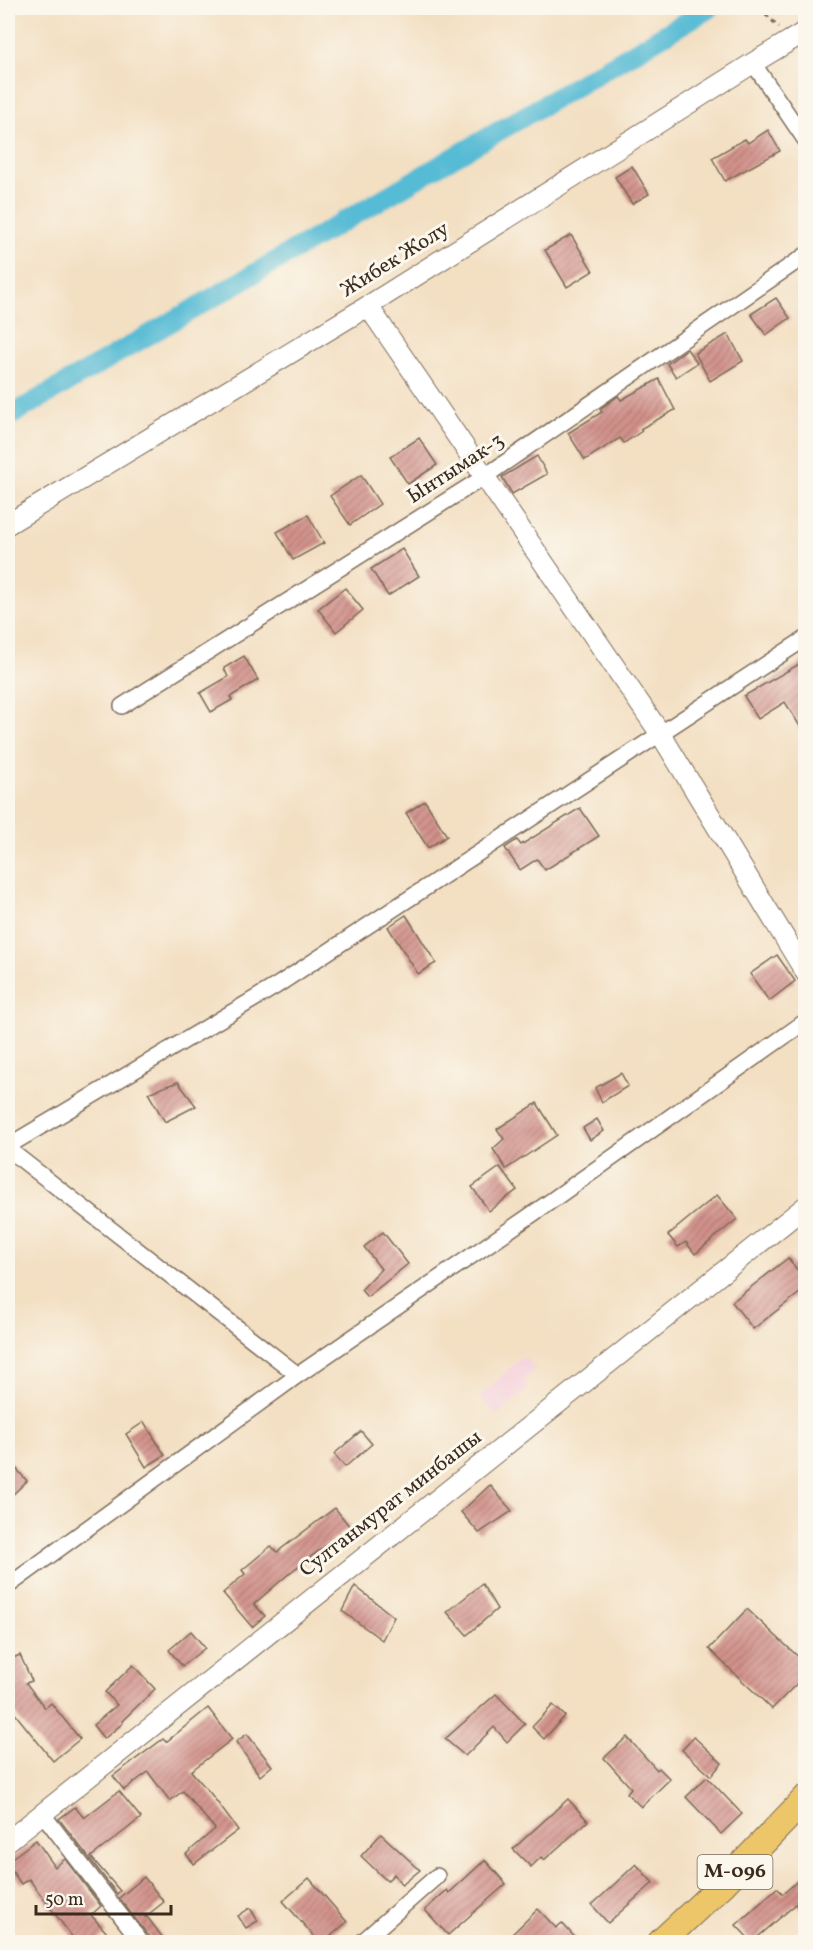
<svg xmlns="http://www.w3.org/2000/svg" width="813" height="1950" viewBox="0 0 813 1950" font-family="Vollkorn,serif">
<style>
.built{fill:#f5cfdb}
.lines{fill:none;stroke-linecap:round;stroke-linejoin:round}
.canal{stroke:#56bbd4;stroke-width:20}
.building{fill:url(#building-hatch)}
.minor-casing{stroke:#7b6957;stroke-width:18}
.tertiary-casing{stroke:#7b6957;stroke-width:22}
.primary-casing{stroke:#7b6957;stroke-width:28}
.path{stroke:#7b6957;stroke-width:3;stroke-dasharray:4.5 4.5;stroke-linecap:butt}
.minor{stroke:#fff;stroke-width:15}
.tertiary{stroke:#fff;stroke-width:20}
.primary{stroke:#ecc669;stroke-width:26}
.labels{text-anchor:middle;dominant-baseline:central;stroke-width:6;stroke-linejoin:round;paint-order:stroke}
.shield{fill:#fbf7ec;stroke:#75685c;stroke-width:1.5}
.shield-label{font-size:20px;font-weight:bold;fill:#3b2a1e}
.street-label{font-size:21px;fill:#3b2a1e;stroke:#fbf7ec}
</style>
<defs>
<pattern id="building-hatch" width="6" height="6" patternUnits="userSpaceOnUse" patternTransform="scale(1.5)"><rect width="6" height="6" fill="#d2928b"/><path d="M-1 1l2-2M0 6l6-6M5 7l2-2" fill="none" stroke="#ac7771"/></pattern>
</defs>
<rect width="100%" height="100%" fill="#fbf7ec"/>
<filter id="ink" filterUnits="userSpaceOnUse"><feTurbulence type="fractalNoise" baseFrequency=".0167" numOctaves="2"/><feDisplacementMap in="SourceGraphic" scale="12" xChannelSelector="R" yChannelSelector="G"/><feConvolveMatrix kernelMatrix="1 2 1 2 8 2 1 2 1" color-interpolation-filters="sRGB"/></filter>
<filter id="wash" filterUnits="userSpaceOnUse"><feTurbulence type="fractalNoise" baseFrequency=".008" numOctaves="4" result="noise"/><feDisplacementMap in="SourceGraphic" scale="24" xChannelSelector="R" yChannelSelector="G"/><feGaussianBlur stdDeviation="1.35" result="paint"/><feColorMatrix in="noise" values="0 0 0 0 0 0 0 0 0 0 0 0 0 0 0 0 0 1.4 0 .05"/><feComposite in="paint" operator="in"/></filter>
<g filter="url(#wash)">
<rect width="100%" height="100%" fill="#f3dfc2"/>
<path class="built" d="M 523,1356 L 536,1369 L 523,1381 L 529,1387 L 497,1416 L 479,1397 Z"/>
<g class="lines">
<path class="canal" d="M 8,417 L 710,8"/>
</g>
<g id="blocks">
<g class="building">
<path d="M 768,130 L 780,151 L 725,181 L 712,158 L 745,139 L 748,143 Z"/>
<path d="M 632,166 L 649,194 L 632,204 L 615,177 Z"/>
<path d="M 571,235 L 593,271 L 567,287 L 545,250 Z"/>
<path d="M 776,298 L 790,318 L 766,335 L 751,314 Z"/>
<path d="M 728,334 L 743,361 L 710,381 L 695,353 Z"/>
<path d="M 687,349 L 697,363 L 676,377 L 667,364 Z"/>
<path d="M 659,379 L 675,410 L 640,429 L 642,431 L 624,443 L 620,438 L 585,460 L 568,433 L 602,412 L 600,409 L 618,396 L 621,400 Z"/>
<path d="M 419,438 L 437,465 L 408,484 L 390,457 Z"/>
<path d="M 537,456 L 547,474 L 512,494 L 502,477 Z"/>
<path d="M 361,475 L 380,504 L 350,525 L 330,496 Z"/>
<path d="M 308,515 L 324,543 L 293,560 L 277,532 Z"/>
<path d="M 402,549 L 419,576 L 388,596 L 371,569 Z"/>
<path d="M 345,588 L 363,610 L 336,632 L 318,609 Z"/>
<path d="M 244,656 L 258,680 L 230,697 L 232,700 L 211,712 L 200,693 L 228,677 L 224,668 Z"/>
<path d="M 806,660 L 806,736 L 785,702 L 758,719 L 744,696 Z"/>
<path d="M 425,801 L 447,836 L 428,848 L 406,813 Z"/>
<path d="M 580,808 L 599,836 L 545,870 L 537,859 L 520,870 L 505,848 L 517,840 L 521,845 Z"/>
<path d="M 406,915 L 436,963 L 418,974 L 388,927 Z"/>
<path d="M 777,955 L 795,981 L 769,1001 L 750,974 Z"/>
<path d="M 621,1073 L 628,1086 L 602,1102 L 595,1088 Z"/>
<path d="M 178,1082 L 196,1106 L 165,1122 L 148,1093 Z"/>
<path d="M 537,1103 L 557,1135 L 506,1169 L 493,1149 L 504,1139 L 497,1129 Z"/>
<path d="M 597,1119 L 604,1131 L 590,1140 L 583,1128 Z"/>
<path d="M 500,1167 L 517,1190 L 489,1211 L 472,1187 Z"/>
<path d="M 717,1195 L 737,1219 L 695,1254 L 686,1242 L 678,1247 L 668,1235 Z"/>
<path d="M 383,1232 L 408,1264 L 367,1297 L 361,1290 L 381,1269 L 364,1247 Z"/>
<path d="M 788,1258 L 806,1281 L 806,1288 L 753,1329 L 732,1302 Z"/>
<path d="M 144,1422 L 165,1455 L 146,1467 L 126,1434 Z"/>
<path d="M 361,1431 L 372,1444 L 345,1467 L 334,1454 Z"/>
<path d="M 8,1459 L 27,1481 L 8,1499 Z"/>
<path d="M 490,1485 L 512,1511 L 479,1533 L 461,1512 Z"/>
<path d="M 335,1508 L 350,1527 L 292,1571 L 254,1604 L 265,1616 L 252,1627 L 223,1593 L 245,1574 L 242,1570 L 271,1546 L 277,1552 Z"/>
<path d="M 482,1584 L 497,1609 L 467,1635 L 447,1612 Z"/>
<path d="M 355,1586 L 394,1617 L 382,1640 L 342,1611 Z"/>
<path d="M 747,1609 L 806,1664 L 806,1674 L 772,1709 L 709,1649 Z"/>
<path d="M 191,1631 L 205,1648 L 182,1666 L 169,1650 Z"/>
<path d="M 20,1655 L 32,1681 L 26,1683 L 45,1708 L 51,1703 L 80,1739 L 53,1761 L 8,1705 L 14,1701 L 8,1688 L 8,1660 Z"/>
<path d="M 133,1665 L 155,1689 L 122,1721 L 123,1723 L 104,1739 L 93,1725 L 117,1705 L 105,1692 Z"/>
<path d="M 496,1694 L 525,1724 L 507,1742 L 494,1727 L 465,1756 L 445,1739 Z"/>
<path d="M 553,1705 L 565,1716 L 544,1739 L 532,1727 Z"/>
<path d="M 208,1708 L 232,1739 L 191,1771 L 211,1794 L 238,1830 L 194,1864 L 186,1854 L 215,1829 L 183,1791 L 170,1801 L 148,1772 L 124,1790 L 113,1776 L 163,1739 L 166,1742 Z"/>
<path d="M 247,1734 L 272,1766 L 260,1776 L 236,1742 Z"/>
<path d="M 627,1737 L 657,1770 L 659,1768 L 670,1779 L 641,1807 L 627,1793 L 631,1788 L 604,1758 Z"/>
<path d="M 694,1737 L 722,1763 L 711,1776 L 682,1750 Z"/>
<path d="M 707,1777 L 742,1814 L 721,1834 L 686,1797 Z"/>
<path d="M 119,1791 L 141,1818 L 91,1857 L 120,1891 L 117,1894 L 59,1819 L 75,1807 L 84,1818 Z"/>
<path d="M 568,1799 L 588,1821 L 544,1860 L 541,1857 L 531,1867 L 513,1849 Z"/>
<path d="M 381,1834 L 420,1870 L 402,1885 L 394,1874 L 387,1881 L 361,1856 Z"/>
<path d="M 36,1840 L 55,1867 L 65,1859 L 101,1906 L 91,1915 L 107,1933 L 96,1942 L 76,1942 L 29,1879 L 21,1884 L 8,1865 L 8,1861 Z"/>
<path d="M 485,1860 L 506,1884 L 448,1935 L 425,1910 L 447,1890 L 449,1893 Z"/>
<path d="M 636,1864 L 653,1883 L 608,1923 L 592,1905 Z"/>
<path d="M 806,1873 L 806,1914 L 796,1904 L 752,1942 L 736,1925 L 777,1888 L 783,1894 Z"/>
<path d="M 144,1877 L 164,1902 L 145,1917 L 148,1918 L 166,1942 L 151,1942 L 149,1936 L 119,1898 Z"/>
<path d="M 309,1878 L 347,1922 L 324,1942 L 319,1942 L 283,1901 Z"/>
<path d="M 250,1908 L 258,1921 L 246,1928 L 238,1916 Z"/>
<path d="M 538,1909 L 556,1928 L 562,1923 L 579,1942 L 504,1942 Z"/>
</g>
</g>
</g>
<g filter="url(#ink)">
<use href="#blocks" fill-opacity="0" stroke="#7b6957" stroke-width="1.5"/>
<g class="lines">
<g class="minor-casing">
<g id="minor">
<path d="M 753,63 L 806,141"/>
<path d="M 122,706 L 484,477 L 806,255"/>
<path d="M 8,1146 L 276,986 L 806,638"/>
<path d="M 8,1149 L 298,1375"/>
<path d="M 8,1586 L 298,1375 L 534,1213 L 806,1021"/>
<path d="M 42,1813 L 141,1942"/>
<path d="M 362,1942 L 437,1876"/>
</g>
</g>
<g class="tertiary-casing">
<g id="tertiary">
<path d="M 368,306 L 660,733 L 806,973"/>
<path d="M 8,524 L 368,306 L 753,63 L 806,31"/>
<path d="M 8,1841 L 806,1206"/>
</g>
</g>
<g class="primary-casing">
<path id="primary" d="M 661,1942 L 723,1884 L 806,1798"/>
</g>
<path class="path" d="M 759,8 L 779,27"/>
<use href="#minor" class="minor"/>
<use href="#tertiary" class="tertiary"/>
<use href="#primary" class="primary"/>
</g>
</g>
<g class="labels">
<rect class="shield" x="697.5" y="1855" width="75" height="34" rx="4.5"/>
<g class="shield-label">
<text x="735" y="1872">М-096</text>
</g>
<g class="street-label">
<text transform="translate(395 260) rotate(-32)">Жибек Жолу</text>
<text transform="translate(456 469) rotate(-33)">Ынтымак-3</text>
<text transform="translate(391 1504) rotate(-38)">Султанмурат минбашы</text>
</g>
</g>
<rect width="813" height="1950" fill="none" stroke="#fbf7ec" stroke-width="30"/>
<path d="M36 1905v9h135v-9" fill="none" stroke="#3b2a1e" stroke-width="3"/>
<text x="45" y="1905" font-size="18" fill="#3b2a1e" stroke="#fbf7ec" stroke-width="4.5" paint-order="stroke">50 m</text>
</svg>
